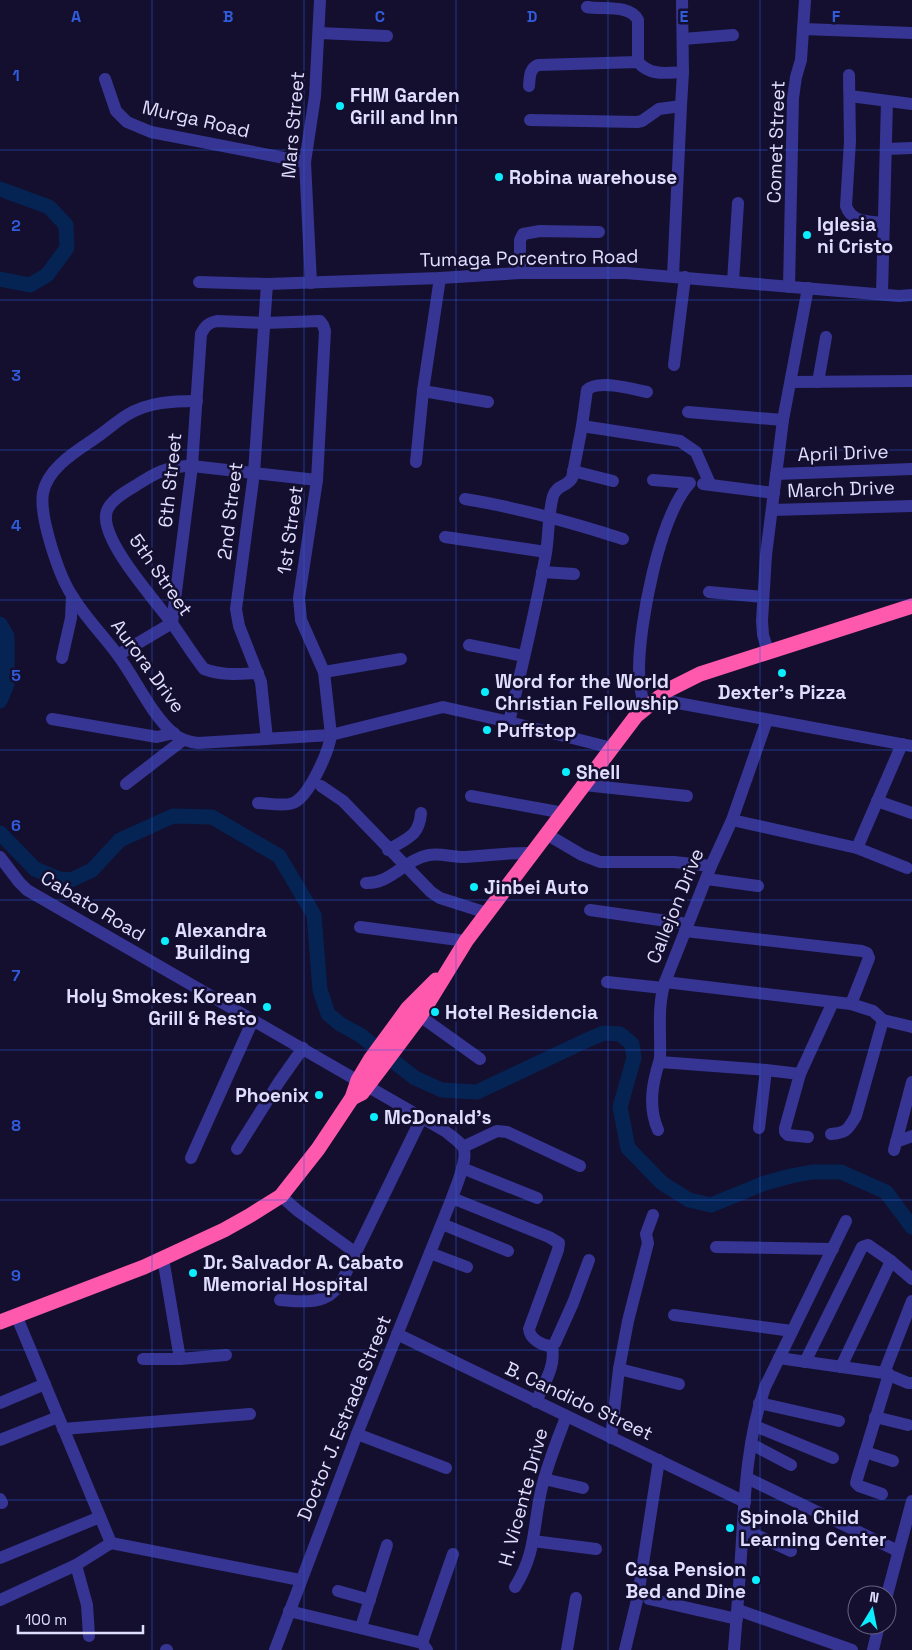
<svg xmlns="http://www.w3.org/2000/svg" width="912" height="1650" viewBox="0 0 912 1650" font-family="'Space Grotesk',sans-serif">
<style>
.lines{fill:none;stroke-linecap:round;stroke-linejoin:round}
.river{stroke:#052453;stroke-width:15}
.minor{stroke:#363593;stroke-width:12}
.highway{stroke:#ff59ad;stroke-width:15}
.grid{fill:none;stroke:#305cdc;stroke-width:1;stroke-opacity:0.55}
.poi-dot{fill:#0aeeff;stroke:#140f2f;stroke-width:2}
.labels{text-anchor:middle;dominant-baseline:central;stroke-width:5;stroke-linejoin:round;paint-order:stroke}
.poi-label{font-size:19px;font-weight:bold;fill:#e0deff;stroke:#140f2f;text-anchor:start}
.street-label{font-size:19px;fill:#e0deff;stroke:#140f2f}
.grid-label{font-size:16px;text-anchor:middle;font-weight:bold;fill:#305cdc;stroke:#140f2f;stroke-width:5;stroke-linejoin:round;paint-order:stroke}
</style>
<rect width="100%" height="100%" fill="#140f2f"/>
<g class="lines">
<g class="river">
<path d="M 0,189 L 49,207 L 66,225 L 67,248 L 47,275 L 30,285 L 0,279"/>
<path d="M 0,624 L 7,636 L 7,684 L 0,701"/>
<path d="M 0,833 L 35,869 L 59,879 L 71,880 L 92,870 L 120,840 L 173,816 L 212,817 L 279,856 L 314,915 L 320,990 L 328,1014 L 340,1024 L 360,1035 L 415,1078 L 442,1090 L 477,1092 L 585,1041 L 604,1033 L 620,1034 L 632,1044 L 634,1058 L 620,1107 L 628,1148 L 662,1183 L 689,1200 L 711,1205 L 765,1183 L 791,1176 L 812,1172 L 841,1172 L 886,1192 L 912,1227"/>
</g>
<g class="minor">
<path d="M 587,7 C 602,10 630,4 638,20 L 638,62"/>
<path d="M 803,29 L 912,33"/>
<path d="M 319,33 L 387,36"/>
<path d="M 683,39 L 733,35"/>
<path d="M 849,75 L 850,141 L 846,206 C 852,223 868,221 884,223"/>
<path d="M 105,79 L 116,111 L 127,122 L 151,132 L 305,162"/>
<path d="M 529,86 C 530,77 529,69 538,65 L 638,62 C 650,76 666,73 683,72"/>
<path d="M 850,96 L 912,104"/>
<path d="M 530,120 L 637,122 L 642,121 L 659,109 L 681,106 L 683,72 L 682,0"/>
<path d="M 886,149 L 912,148"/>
<path d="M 520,273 L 520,240 L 523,234 L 540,231 L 599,232"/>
<path d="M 673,276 L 681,106"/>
<path d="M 199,282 L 267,284 L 440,278 L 520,273 L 626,273 L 899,296 L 912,295"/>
<path d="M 733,282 L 738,203"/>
<path d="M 311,283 L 305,162 L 315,96 L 320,0"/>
<path d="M 267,284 L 254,473 L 236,609 L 239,626 L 261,682 L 267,739"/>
<path d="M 789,287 L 793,98 L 796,77 L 801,60 L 805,0"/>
<path d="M 882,294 L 887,101"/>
<path d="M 674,365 L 685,277"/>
<path d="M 791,382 L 912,381"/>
<path d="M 818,382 L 826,337"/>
<path d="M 423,391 L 488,402"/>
<path d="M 197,401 C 173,401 148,402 127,415 C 117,421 107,430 97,437 C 77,451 48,467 43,493 C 39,516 59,577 73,597 C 85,617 103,635 117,654 C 136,679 150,713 174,734 C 181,740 189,742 198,743 L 331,735 L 443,707 L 509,722 L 612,748"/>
<path d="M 688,412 L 783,420"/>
<path d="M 582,426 L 680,441 L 696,452 L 710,484"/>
<path d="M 416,462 L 423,391 L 440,278"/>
<path d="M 573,471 L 613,481"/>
<path d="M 776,474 L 912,469"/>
<path d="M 703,484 L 774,493"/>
<path d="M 465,499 C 519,508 571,522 623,539"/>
<path d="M 772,510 L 912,506"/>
<path d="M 445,537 L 546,552"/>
<path d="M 542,572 L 574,574"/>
<path d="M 709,592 L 763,597"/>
<path d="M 469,645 L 524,656"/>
<path d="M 768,651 L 763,635 L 762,621 L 766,555 L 783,420 L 808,288"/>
<path d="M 118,655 L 172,623 L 192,466 L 201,334 C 205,326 208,323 217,321 L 265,323 L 320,321 L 323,325 L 325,331 L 317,480 L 299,598 L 301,620 L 324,672 L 331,735 C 329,751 309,797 293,803 C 283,807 269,803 258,803"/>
<path d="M 62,658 L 71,618 L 72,596"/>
<path d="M 324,672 L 401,659"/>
<path d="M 258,673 C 239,674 223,676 204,669 C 192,654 182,637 171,622 C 154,599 103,543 106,515 C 107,502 125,492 135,486 C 155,473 167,466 192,466 L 317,480"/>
<path d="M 656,699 L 912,746"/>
<path d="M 644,708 C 642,696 639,683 639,670 C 639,624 659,517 690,483 L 653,480"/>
<path d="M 52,719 L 157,737 L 174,733"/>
<path d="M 767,720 L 732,820 L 711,866 L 665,982 L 851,1004 L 873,1011 L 883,1020 L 912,1027"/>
<path d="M 509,722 C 522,666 536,610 546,553 C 549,534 548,514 553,496 C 556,485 567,487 572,478 L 582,426 L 587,390 C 598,379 632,389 647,392"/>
<path d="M 126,784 L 183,740"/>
<path d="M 584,785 L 687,796"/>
<path d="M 321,786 L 343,801 L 431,892 L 440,898 L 487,913"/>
<path d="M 471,796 L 564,813"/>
<path d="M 877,801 L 912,813"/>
<path d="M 732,820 L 857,848 L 907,868"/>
<path d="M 548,835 L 582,855 L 600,862 L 674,862 L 711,866"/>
<path d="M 857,848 L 902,744"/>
<path d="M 388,850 C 407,838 419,837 421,813"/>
<path d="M 0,857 L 19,882 L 27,890 L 445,1131 C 451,1136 459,1141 463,1147 C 469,1158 456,1186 452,1198 L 357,1434 L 275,1650"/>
<path d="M 707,879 L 758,886"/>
<path d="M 366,883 C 391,884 405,859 429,855 C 440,853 452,857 464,857 C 487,856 510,852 533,853"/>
<path d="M 590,910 L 688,924"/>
<path d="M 360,927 L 466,941"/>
<path d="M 685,931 L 862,951 L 867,953 L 869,958 L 851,1004"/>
<path d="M 607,982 L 663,988"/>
<path d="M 420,1016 L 480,1059"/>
<path d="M 660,1062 L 766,1070 L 800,1074"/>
<path d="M 759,1128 L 766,1070"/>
<path d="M 658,1130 C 650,1112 651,1092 656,1073 C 657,1068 659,1064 660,1058 C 661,1033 657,1006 665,982"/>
<path d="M 831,1134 C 847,1133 848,1129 856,1116 L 883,1020"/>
<path d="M 808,1137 L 788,1135 L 785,1132 L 785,1128 L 800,1074 L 833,1002"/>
<path d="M 896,1142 L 912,1136"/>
<path d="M 463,1147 L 497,1131 L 507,1132 L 580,1166"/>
<path d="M 237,1149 L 279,1082 L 303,1048"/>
<path d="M 894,1150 L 912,1082"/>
<path d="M 191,1158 L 253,1020"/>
<path d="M 462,1168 L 537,1198"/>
<path d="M 281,1196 L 298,1211 L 356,1253"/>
<path d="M 452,1198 L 549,1237 L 559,1243 L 558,1250 L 529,1329 C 530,1339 542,1346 552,1346 L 555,1343 L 573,1303 L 589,1260"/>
<path d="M 442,1224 L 508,1251"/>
<path d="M 716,1247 L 833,1249"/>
<path d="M 430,1253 L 467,1267"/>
<path d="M 163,1258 L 180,1359 L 226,1355"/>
<path d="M 280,1300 C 295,1301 314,1304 328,1296 C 333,1293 337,1288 340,1285 L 422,1117"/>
<path d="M 16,1315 L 111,1543 L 300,1580"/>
<path d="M 674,1315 L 792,1331"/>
<path d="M 397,1334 L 745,1502"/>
<path d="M 779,1358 L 884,1373 L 908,1383 L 912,1383"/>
<path d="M 143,1359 L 180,1359"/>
<path d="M 805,1362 L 862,1247 L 868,1245 L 891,1261 L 912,1279"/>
<path d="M 841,1367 L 891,1261"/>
<path d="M 619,1369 L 679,1384"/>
<path d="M 884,1373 L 912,1301"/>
<path d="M 536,1402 C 544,1383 556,1367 552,1346"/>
<path d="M 0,1403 L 45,1384"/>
<path d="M 759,1403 L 839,1421"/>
<path d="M 875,1417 L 908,1425"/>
<path d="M 755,1426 L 833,1458"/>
<path d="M 63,1429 L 250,1414"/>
<path d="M 357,1434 L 446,1468"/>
<path d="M 611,1438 L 619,1369 L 628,1321 L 648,1243 L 646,1234 L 653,1215"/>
<path d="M 0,1440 L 58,1417"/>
<path d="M 751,1444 L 791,1465"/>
<path d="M 865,1452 L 893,1461"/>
<path d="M 747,1478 L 898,1551"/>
<path d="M 544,1479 L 583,1488"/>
<path d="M 882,1494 L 859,1486 L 856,1483 L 857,1479 L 889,1374"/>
<path d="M 0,1499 L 2,1503"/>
<path d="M 743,1529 L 791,1551"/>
<path d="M 533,1541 L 596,1549"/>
<path d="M 0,1558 L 100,1517"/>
<path d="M 76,1565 L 87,1605 L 89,1636"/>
<path d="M 515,1587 C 536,1554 533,1527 541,1491 C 547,1465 557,1441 566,1417"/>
<path d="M 338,1591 L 370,1600"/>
<path d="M 887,1595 L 912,1501"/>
<path d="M 649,1599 L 737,1619"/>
<path d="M 0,1600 L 76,1565 L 111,1543"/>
<path d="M 738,1610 L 852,1650"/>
<path d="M 289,1611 L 422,1643 L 427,1650"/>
<path d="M 361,1627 L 387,1545"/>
<path d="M 422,1643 L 453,1554"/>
<path d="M 166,1650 L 167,1650"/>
<path d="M 567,1650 L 576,1598"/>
<path d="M 625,1650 L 638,1596 L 659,1460"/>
<path d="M 734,1650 C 737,1613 740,1576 742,1539 C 745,1488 748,1436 765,1387 L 846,1221"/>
<path d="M 873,1650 L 879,1625"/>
</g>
<g class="highway">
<path d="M 352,1098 L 362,1093 L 381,1068 L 420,1016 L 466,941 L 636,716 L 668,690 L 700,674 L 912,606"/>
<path d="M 0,1322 L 144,1267 L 224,1230 L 249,1216 L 281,1196 L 318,1149 L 352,1098 L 358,1080 L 370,1060 L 408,1008 L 436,980"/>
</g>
</g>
<path class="grid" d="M 152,0 L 152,1650M 304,0 L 304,1650M 456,0 L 456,1650M 608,0 L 608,1650M 760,0 L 760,1650M 0,150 L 912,150M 0,300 L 912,300M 0,450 L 912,450M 0,600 L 912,600M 0,750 L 912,750M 0,900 L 912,900M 0,1050 L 912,1050M 0,1200 L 912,1200M 0,1350 L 912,1350M 0,1500 L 912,1500"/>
<g class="poi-dot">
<circle cx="340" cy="106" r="5"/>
<circle cx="499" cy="177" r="5"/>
<circle cx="807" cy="235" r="5"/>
<circle cx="782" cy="673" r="5"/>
<circle cx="485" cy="692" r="5"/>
<circle cx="487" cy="730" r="5"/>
<circle cx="566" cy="772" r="5"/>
<circle cx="474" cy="887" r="5"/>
<circle cx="165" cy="941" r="5"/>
<circle cx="267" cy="1007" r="5"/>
<circle cx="435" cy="1012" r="5"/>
<circle cx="319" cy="1095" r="5"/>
<circle cx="374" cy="1117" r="5"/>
<circle cx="193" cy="1273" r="5"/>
<circle cx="730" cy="1528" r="5"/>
<circle cx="756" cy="1580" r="5"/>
</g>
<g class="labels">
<g class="poi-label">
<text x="350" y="95">FHM Garden<tspan x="350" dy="22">Grill and Inn</tspan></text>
<text x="509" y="177">Robina warehouse</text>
<text x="817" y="224">Iglesia<tspan x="817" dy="22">ni Cristo</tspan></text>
<text x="495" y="681">Word for the World<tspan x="495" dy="22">Christian Fellowship</tspan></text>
<text x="782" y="692" text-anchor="middle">Dexter's Pizza</text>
<text x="497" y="730">Puffstop</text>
<text x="576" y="772">Shell</text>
<text x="484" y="887">Jinbei Auto</text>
<text x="175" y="930">Alexandra<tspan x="175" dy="22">Building</tspan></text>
<text x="257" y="996" text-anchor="end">Holy Smokes: Korean<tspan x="257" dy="22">Grill &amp; Resto</tspan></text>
<text x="445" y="1012">Hotel Residencia</text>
<text x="309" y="1095" text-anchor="end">Phoenix</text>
<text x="384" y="1117">McDonald's</text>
<text x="203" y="1262">Dr. Salvador A. Cabato<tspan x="203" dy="22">Memorial Hospital</tspan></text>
<text x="740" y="1517">Spinola Child<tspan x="740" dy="22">Learning Center</tspan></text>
<text x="746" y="1569" text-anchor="end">Casa Pension<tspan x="746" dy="22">Bed and Dine</tspan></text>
</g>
<g class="street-label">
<text transform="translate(196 119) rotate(13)">Murga Road</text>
<text transform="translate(293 125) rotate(-85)">Mars Street</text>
<text transform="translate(776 142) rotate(-88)">Comet Street</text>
<text transform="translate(529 258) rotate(-1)">Tumaga Porcentro Road</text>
<text transform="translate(843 453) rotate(-2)">April Drive</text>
<text transform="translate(170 480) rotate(-84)">6th Street</text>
<text transform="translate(841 489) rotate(-2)">March Drive</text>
<text transform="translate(230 511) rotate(-83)">2nd Street</text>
<text transform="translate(290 530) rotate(-82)">1st Street</text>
<text transform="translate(161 575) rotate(55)">5th Street</text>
<text transform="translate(148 666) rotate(54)">Aurora Drive</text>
<text transform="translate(93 906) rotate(31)">Cabato Road</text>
<text transform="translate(675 906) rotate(-68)">Callejon Drive</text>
<text transform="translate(579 1401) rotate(25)">B. Candido Street</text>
<text transform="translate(344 1418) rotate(-68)">Doctor J. Estrada Street</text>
<text transform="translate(523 1497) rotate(-75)">H. Vicente Drive</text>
</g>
</g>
<g class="grid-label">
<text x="76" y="22">A</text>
<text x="228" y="22">B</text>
<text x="380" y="22">C</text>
<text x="532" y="22">D</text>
<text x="684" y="22">E</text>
<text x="836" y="22">F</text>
<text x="16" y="81">1</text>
<text x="16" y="231">2</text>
<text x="16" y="381">3</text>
<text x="16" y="531">4</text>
<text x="16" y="681">5</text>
<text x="16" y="831">6</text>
<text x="16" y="981">7</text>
<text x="16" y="1131">8</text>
<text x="16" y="1281">9</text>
</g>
<g transform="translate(872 1610) rotate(10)"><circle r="24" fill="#140f2f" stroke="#666282"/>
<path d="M0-4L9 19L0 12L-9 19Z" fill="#0aeeff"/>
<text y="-8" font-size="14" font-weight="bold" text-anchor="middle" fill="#e0deff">N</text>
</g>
<path d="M18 1625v8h125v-8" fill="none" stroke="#e0deff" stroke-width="2.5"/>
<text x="25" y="1625" font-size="15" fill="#e0deff" stroke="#140f2f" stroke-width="4" paint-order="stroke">100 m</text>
</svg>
